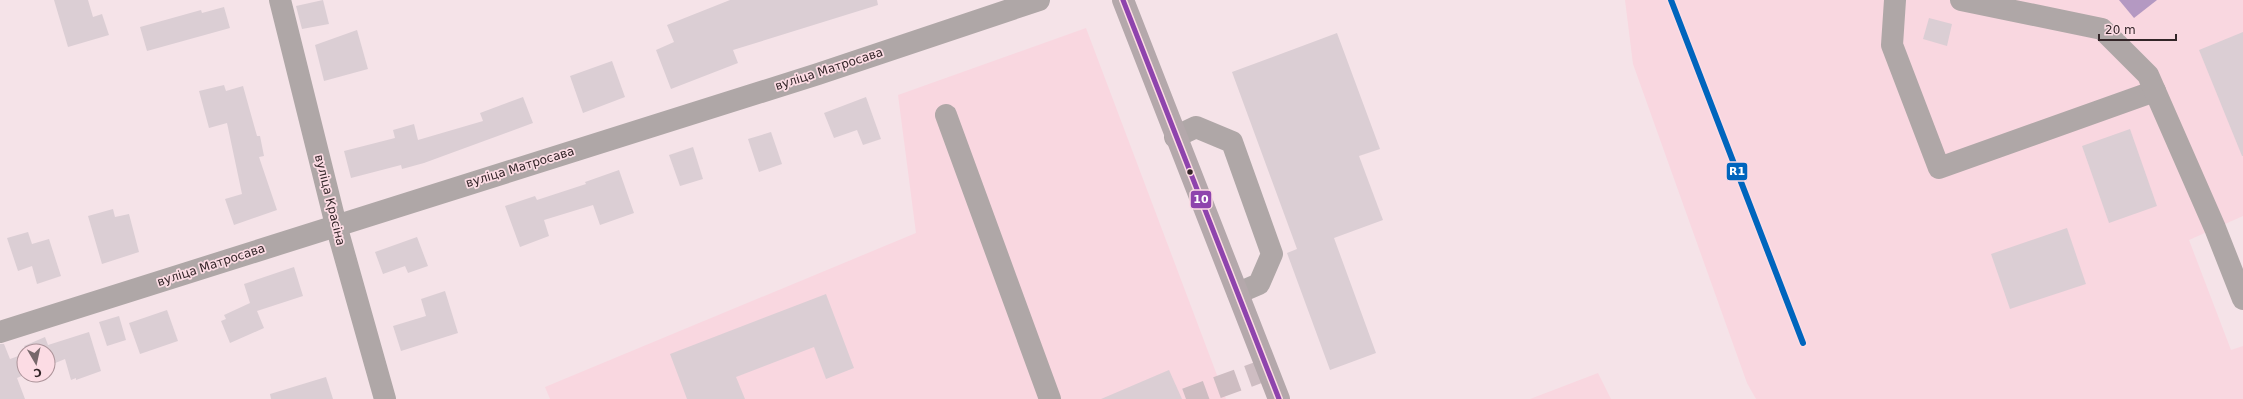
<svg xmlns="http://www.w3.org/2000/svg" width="2243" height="399" viewBox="0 0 2243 399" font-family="'DejaVu Sans',sans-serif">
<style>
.built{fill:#f9d7e0}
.water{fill:#b499c2}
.building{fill:#dbced4}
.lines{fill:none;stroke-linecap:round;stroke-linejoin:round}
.minor-tunnel{stroke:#cebdc2;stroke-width:22;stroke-dasharray:22 11;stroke-linecap:butt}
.minor{stroke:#afa7a7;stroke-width:22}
.major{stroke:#b4a8ab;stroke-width:22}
.bus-1-casing{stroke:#fcdce4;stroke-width:8}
.bus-1{stroke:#8e44ad;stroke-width:5}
.rail-1-casing{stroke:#fcdce4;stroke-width:9}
.rail-1{stroke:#0065bd;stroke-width:6}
.bus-dot{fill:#332528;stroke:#fcdce4;stroke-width:1.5}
.labels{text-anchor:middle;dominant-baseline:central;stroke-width:3.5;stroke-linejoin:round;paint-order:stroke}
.street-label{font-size:12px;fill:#332528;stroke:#fcdce4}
.line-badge{stroke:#fcdce4;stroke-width:1.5}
.badge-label{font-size:11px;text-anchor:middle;font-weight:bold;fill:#fff}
</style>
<rect width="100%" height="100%" fill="#f5e3e8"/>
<g class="built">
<path d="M 1625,0 L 2243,0 L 2243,216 L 2189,240 L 2231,350 L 2243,346 L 2243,399 L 1756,399 L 1747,383 L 1633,64 Z"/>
<path d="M 1086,28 L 1226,399 L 550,399 L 545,387 L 916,233 L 898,95 Z"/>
<path d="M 1598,373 L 1611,399 L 1530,399 Z"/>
</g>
<path class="water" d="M 2119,0 L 2157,0 L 2134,18 Z"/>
<g class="building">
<path d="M 54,0 L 88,0 L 93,17 L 102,14 L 109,35 L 68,47 Z"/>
<path d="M 323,0 L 329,24 L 302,29 L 296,6 Z"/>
<path d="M 730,0 L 877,0 L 878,5 L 733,50 L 738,63 L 671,89 L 656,50 L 674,42 L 667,25 Z"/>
<path d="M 224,7 L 230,28 L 147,51 L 140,27 L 201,10 L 202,13 Z"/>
<path d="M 1929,18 L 1952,24 L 1947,46 L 1923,39 Z"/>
<path d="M 357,30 L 368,69 L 324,81 L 315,45 Z"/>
<path d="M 2243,32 L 2243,156 L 2242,156 L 2199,50 Z"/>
<path d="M 1337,33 L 1380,149 L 1359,156 L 1383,220 L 1334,238 L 1376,353 L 1330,370 L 1287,253 L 1297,249 L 1232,72 Z"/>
<path d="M 612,61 L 625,97 L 583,113 L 570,76 Z"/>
<path d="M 224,85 L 226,91 L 243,86 L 257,136 L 260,136 L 264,156 L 259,157 L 277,210 L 234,225 L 225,199 L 242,194 L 227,123 L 209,128 L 199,91 Z"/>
<path d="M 523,97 L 533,123 L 424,163 L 402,169 L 401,165 L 351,178 L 344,151 L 395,138 L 393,130 L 414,124 L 418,140 L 483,121 L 480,113 Z"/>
<path d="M 866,97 L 881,139 L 863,145 L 857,130 L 834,138 L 824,113 Z"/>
<path d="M 2130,129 L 2157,206 L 2109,223 L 2082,146 Z"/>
<path d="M 771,132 L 782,164 L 759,172 L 748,139 Z"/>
<path d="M 693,147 L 703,179 L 680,186 L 669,155 Z"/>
<path d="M 619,170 L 634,213 L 600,225 L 593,205 L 544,220 L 549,236 L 520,247 L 505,206 L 535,196 L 537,200 L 586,184 L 585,182 Z"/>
<path d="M 113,209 L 115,217 L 129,214 L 139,252 L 102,264 L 88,216 Z"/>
<path d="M 2067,228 L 2086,284 L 2010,309 L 1991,254 Z"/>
<path d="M 28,232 L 32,244 L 49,239 L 61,276 L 37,284 L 32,266 L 18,271 L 7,238 Z"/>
<path d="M 417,237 L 428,266 L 408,273 L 405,266 L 383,274 L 375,252 Z"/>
<path d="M 294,267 L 303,296 L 257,311 L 264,328 L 230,343 L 221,321 L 226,319 L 224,315 L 250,303 L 244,284 Z"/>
<path d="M 445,291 L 458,333 L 401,351 L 393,326 L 426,316 L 421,299 Z"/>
<path d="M 826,294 L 854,368 L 826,379 L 814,347 L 736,377 L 745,399 L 687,399 L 670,354 Z"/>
<path d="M 167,310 L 178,341 L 140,354 L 129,323 Z"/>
<path d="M 119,316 L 126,340 L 107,346 L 99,322 Z"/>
<path d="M 89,332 L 101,371 L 76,380 L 76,378 L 71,380 L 65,359 L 48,366 L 48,351 L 26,351 L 24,346 L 45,337 L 48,345 Z"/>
<path d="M 0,344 L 4,344 L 10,359 L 24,354 L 24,375 L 17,378 L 25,399 L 0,399 Z"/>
<path d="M 1169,370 L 1182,399 L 1101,399 Z"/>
<path d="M 326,377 L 333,399 L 271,399 L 270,394 Z"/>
</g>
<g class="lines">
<path class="minor-tunnel" d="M 1186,399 L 1268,369"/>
<g class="minor">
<path d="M 280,0 L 336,225 L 385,399"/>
<path d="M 1895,0 L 1892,45 L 1939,168 L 2155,91"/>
<path d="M 1961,0 L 2102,29 L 2148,75 L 2215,228 L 2243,299"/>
<path d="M 946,115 L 1050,399"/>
<path d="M 1175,137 L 1196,127 L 1232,142 L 1272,254 L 1259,284 L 1238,293"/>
<path d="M 0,332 L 818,74 L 1039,0"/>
</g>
<path class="major" d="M 1123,0 L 1279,399"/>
<g class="bus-1-casing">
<path id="bus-1" d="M 1123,0 L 1279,399"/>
</g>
<use href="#bus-1" class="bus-1"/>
<g class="rail-1-casing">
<path id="rail-1" d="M 1671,0 L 1803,343"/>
</g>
<use href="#rail-1" class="rail-1"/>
</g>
<circle class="bus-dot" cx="1190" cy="172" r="3.5"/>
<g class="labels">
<g class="street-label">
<text transform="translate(829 69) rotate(-18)">вуліца Матросава</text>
<text transform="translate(520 167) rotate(-17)">вуліца Матросава</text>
<text transform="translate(330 200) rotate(76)">вуліца Красіна</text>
<text transform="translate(211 265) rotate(-18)">вуліца Матросава</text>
</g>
</g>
<g class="line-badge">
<rect x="1726" y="162" width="22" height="19" rx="4" fill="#0065bd"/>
<rect x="1190" y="190" width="22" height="19" rx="4" fill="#8e44ad"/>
</g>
<g class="badge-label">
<text x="1737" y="175">R1</text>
<text x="1201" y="203">10</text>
</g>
<g transform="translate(36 363) rotate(171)"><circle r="19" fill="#fcdce4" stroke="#ac9399"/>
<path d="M0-3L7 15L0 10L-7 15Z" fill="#77686b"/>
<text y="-6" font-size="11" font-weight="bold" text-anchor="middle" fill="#332528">С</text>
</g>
<path d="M2099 34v6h77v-6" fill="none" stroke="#332528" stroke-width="2"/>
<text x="2105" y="34" font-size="12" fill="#332528" stroke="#fcdce4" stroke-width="3" paint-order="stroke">20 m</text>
</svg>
